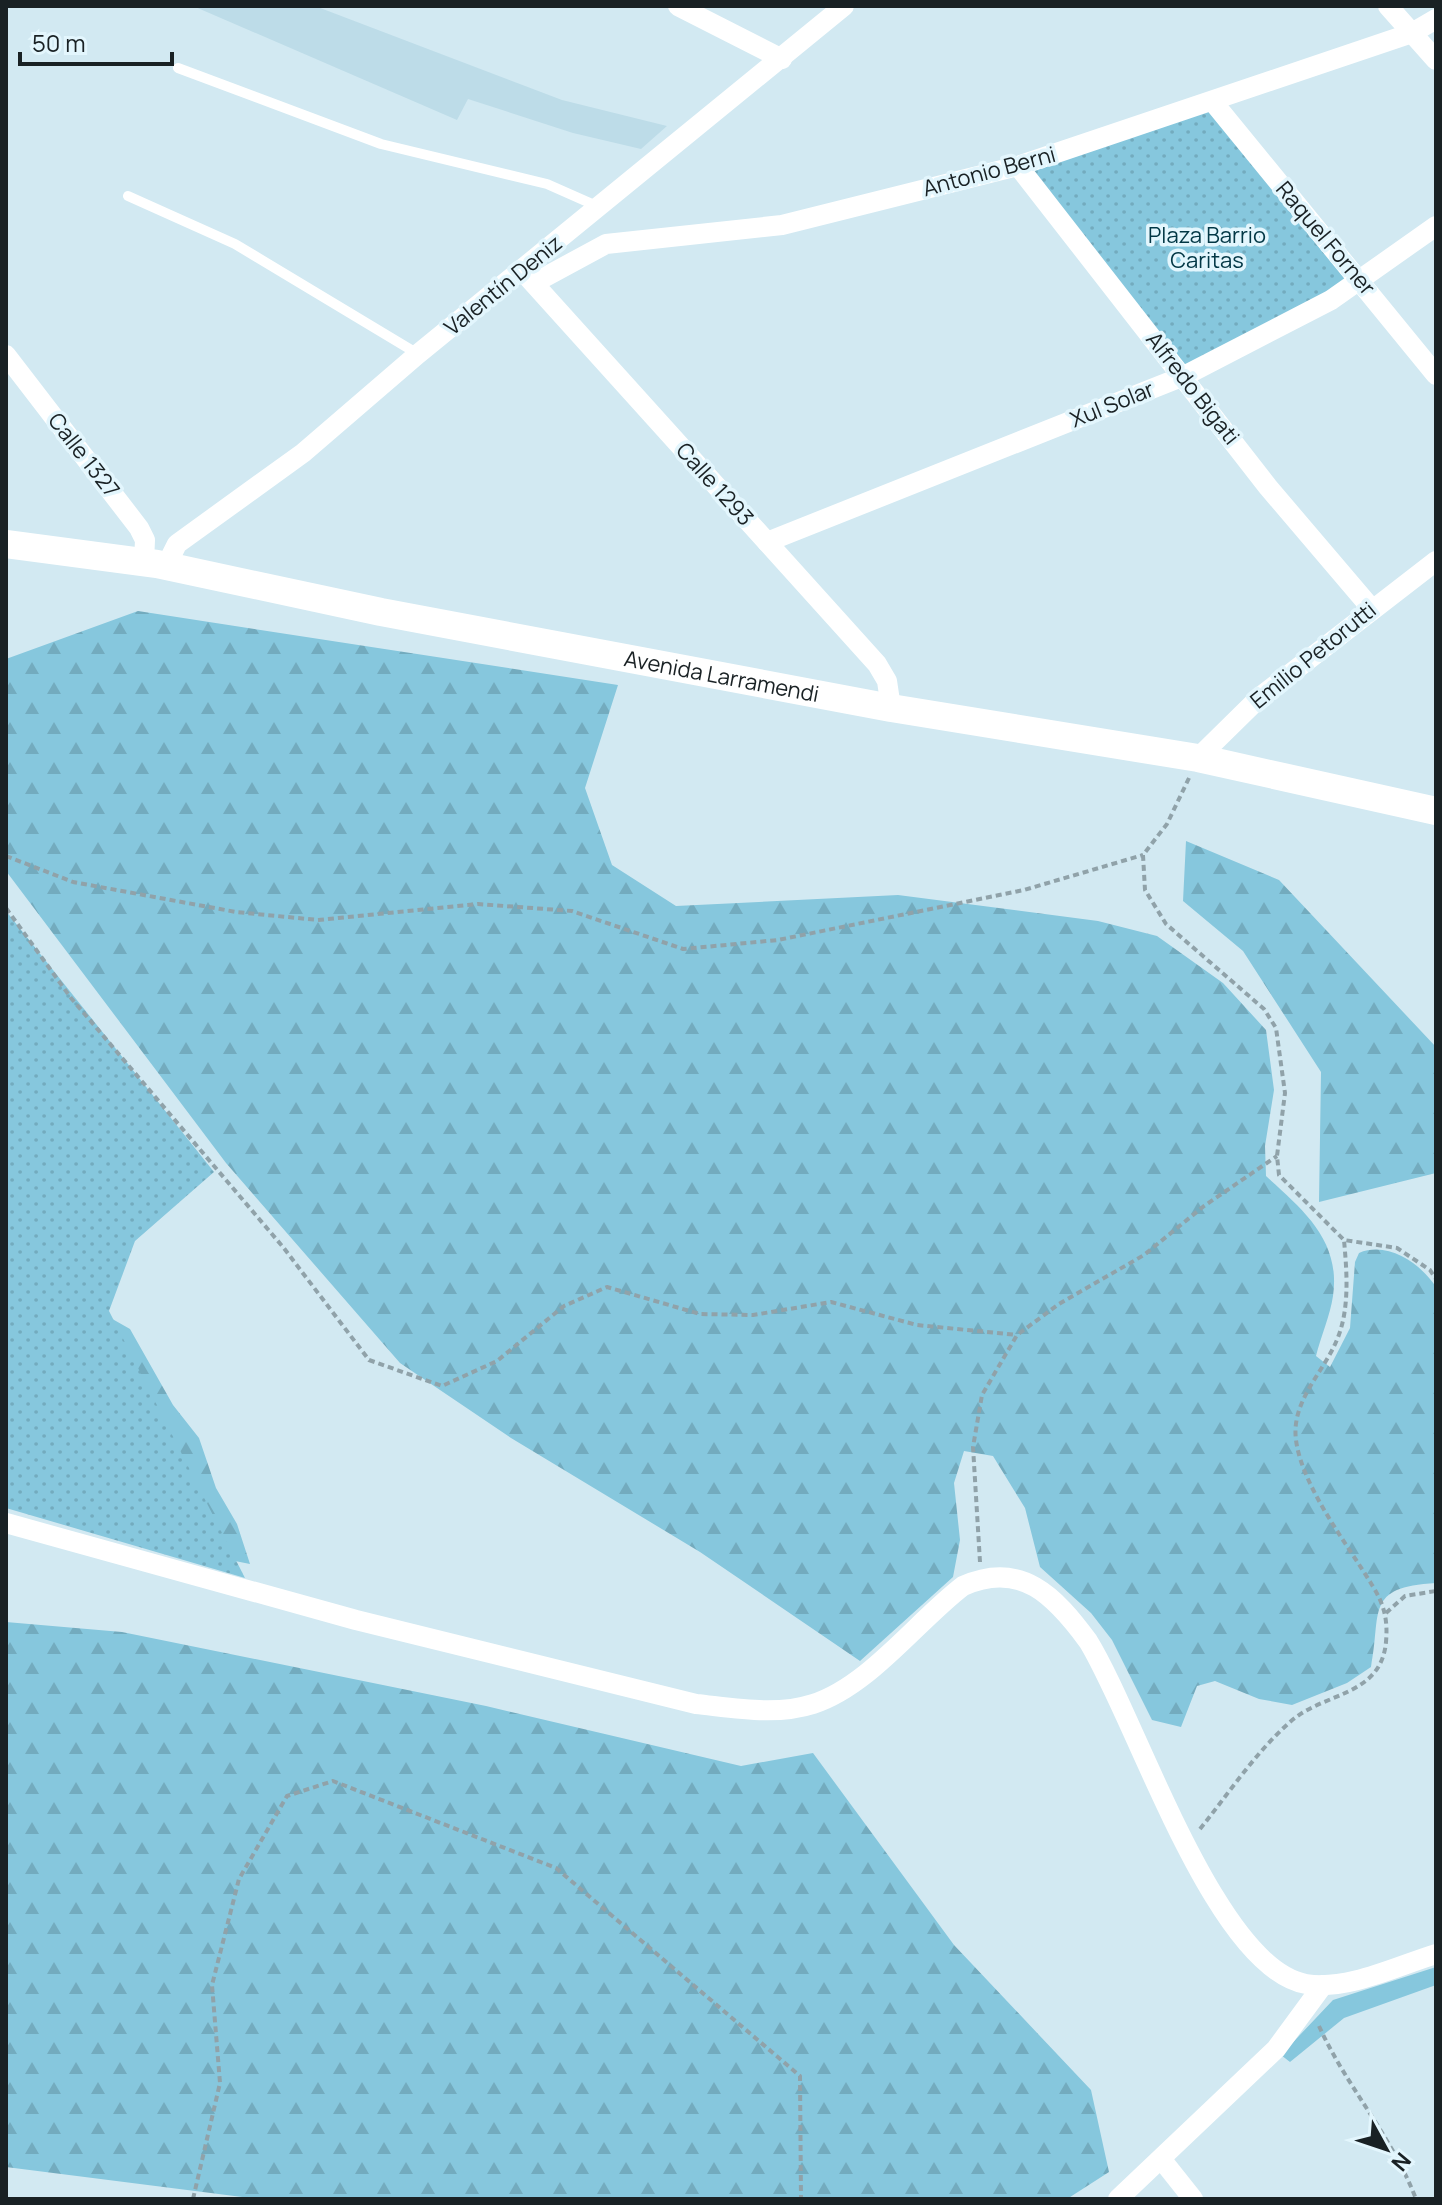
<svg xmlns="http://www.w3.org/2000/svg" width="1442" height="2205" viewBox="0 0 1442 2205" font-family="Manrope,sans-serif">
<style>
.built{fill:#bddce8}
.grass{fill:#86c7dd}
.forest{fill:url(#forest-firs)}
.park{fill:url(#park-dots)}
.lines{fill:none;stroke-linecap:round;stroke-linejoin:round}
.path{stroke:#90a2a9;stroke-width:4;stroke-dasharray:6 4;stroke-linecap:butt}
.lane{stroke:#fff;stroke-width:10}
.street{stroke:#fff;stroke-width:20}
.secondary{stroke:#fff;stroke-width:28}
.labels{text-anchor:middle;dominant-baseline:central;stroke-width:7;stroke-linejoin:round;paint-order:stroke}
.street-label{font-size:22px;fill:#192124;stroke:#e3f6fd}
.park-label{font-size:22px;fill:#023745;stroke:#e3f6fd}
</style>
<defs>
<pattern id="forest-firs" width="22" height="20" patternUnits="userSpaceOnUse" patternTransform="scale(2)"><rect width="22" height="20" fill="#86c7dd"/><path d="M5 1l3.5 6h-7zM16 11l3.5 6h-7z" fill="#73abbe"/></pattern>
<pattern id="park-dots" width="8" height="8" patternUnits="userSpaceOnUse" patternTransform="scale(2)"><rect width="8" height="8" fill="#86c7dd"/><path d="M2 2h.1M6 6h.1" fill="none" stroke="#73abbe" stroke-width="1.8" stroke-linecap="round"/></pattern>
</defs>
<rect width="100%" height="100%" fill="#d2e9f2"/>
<path class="built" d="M 193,6 L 315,6 L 562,100 L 667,126 L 641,149 L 573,133 L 468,99 L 457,120 Z"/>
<path class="grass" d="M 1436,1967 L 1436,1985 L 1344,2018 L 1290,2062 L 1281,2055 L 1333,2000 Z"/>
<g class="forest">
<path d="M 138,611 L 618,685 L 585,788 L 612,865 L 676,906 L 898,895 L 1098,921 L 1157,936 L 1223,983 L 1266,1030 L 1274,1090 L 1265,1146 L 1266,1176 C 1303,1210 1341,1240 1333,1296 C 1330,1316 1321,1336 1316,1356 L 1330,1367 L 1350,1328 L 1355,1262 L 1359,1253 C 1388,1241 1420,1263 1436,1287 L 1436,1583 C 1364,1587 1382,1612 1371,1667 L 1347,1683 L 1292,1705 L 1259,1699 L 1215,1681 L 1197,1686 L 1181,1727 L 1152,1720 L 1112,1640 L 1091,1613 L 1040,1567 L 1025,1508 L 993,1456 L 964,1451 L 954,1483 L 960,1540 L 953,1577 L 860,1661 L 700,1552 L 511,1438 L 400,1363 L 226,1163 L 6,871 L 6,659 Z"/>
<path d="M 1186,841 L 1279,880 L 1436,1047 L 1436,1173 L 1319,1202 L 1321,1072 L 1243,951 L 1183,901 Z"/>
<path d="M 100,1312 L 130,1329 L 173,1405 L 199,1438 L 216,1488 L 237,1524 L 250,1564 L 220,1558 L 6,1374 Z"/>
<path d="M 6,1622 L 122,1632 L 486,1706 L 741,1766 L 813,1753 L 954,1945 L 1091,2090 L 1109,2172 L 1067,2199 L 257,2199 L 6,2167 Z"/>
</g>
<g class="park">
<path d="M 1213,102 L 1362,281 L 1184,376 L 1018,166 Z"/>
<path d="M 6,911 L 214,1172 L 135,1241 L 109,1311 L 245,1578 L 6,1508 Z"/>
</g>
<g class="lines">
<g class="path">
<path d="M 1189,778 L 1167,824 L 1143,855 L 1145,890 L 1166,924 L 1264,1009 L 1276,1028 L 1285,1093 L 1277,1156 L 1279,1175 L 1344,1240 L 1397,1248 L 1430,1270 L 1436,1279"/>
<path d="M 6,856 L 73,882 L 236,912 L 318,920 L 478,904 L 572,911 L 683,949 L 778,940 L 1024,890 L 1143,855"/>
<path d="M 6,908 L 71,998 L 283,1247 L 369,1360 L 442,1386 L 497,1361 L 564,1306 L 607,1287 L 700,1314 L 753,1315 L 831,1302 L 917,1325 L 1017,1335"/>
<path d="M 980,1562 L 973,1447 L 982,1395 L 1017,1335 L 1059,1304 L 1144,1255 L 1204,1206 L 1277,1156"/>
<path d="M 1386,1613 L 1405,1596 L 1436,1591"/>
<path d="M 1200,1829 C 1229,1793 1255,1753 1290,1722 C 1323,1692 1381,1697 1386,1642 C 1388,1619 1384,1604 1372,1585 C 1348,1545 1302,1487 1296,1440 C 1291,1402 1322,1374 1336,1342 C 1350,1311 1347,1273 1344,1240"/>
<path d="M 1319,2026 C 1346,2086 1392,2136 1416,2199"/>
<path d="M 193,2199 L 220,2083 L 212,1985 L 239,1879 L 287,1796 L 333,1781 L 556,1868 L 800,2076 L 801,2199"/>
</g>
<g class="lane">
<path d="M 178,68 L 381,144 L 547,184 L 599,207"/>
<path d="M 128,196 L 235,244 L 418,354"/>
</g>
<g class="street">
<path d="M 678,6 L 782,59"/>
<path d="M 1388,6 L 1436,60"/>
<path d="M 1213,102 L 1436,375"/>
<path d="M 1018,166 L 1268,487 L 1371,608"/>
<path d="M 526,275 L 877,664 L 887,681 L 891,708"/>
<path d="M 534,283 L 606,244 L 782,225 L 1018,166 L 1412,33 L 1436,19"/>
<path d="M 6,355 L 139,528 L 145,540 L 144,562"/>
<path d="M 767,542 L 1184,376 L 1331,300 L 1436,226"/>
<path d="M 166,566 L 177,544 L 303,453 L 418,354 L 844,6"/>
<path d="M 1198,758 L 1260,697 L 1436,561"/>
<path d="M 6,1523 L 356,1620 L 696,1704 C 734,1708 776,1716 813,1704 C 869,1686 916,1622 963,1586 C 1021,1560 1055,1596 1088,1641 C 1136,1718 1215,1968 1306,1984 C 1347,1991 1397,1966 1436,1954"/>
<path d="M 1162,2160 L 1193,2199"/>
<path d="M 1118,2199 L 1276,2049 L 1323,1985"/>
</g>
<path class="secondary" id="s1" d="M 6,544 L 157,564 L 381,612 L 891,708 L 1198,758 L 1436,811"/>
</g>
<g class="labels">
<g class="street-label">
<text transform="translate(989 171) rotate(-15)">Antonio Berni</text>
<text transform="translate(1326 238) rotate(50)">Raquel Forner</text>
<text transform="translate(503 285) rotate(-39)">Valentín Deniz</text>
<text transform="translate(1193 388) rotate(52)">Alfredo Bigati</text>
<text transform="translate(1112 404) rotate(-22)">Xul Solar</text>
<text transform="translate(84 455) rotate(52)">Calle 1327</text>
<text transform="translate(715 484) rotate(48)">Calle 1293</text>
<text transform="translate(1313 655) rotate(-39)">Emilio Petorutti</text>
<text stroke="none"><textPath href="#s1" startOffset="728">Avenida Larramendi</textPath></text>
</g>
<g class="park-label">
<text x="1207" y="235">Plaza Barrio<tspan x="1207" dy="25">Caritas</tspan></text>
</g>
</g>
<rect width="1442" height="2205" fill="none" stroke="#192124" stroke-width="16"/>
<g transform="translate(1386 2149) rotate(130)" stroke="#e3f6fd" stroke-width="6" paint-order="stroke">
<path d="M0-6L14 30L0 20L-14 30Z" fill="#192124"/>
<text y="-12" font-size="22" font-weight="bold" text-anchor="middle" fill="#192124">N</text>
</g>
<path d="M20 52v12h152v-12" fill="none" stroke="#192124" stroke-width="4"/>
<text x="32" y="52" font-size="24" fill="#192124" stroke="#e3f6fd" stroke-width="6" paint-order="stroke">50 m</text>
</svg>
